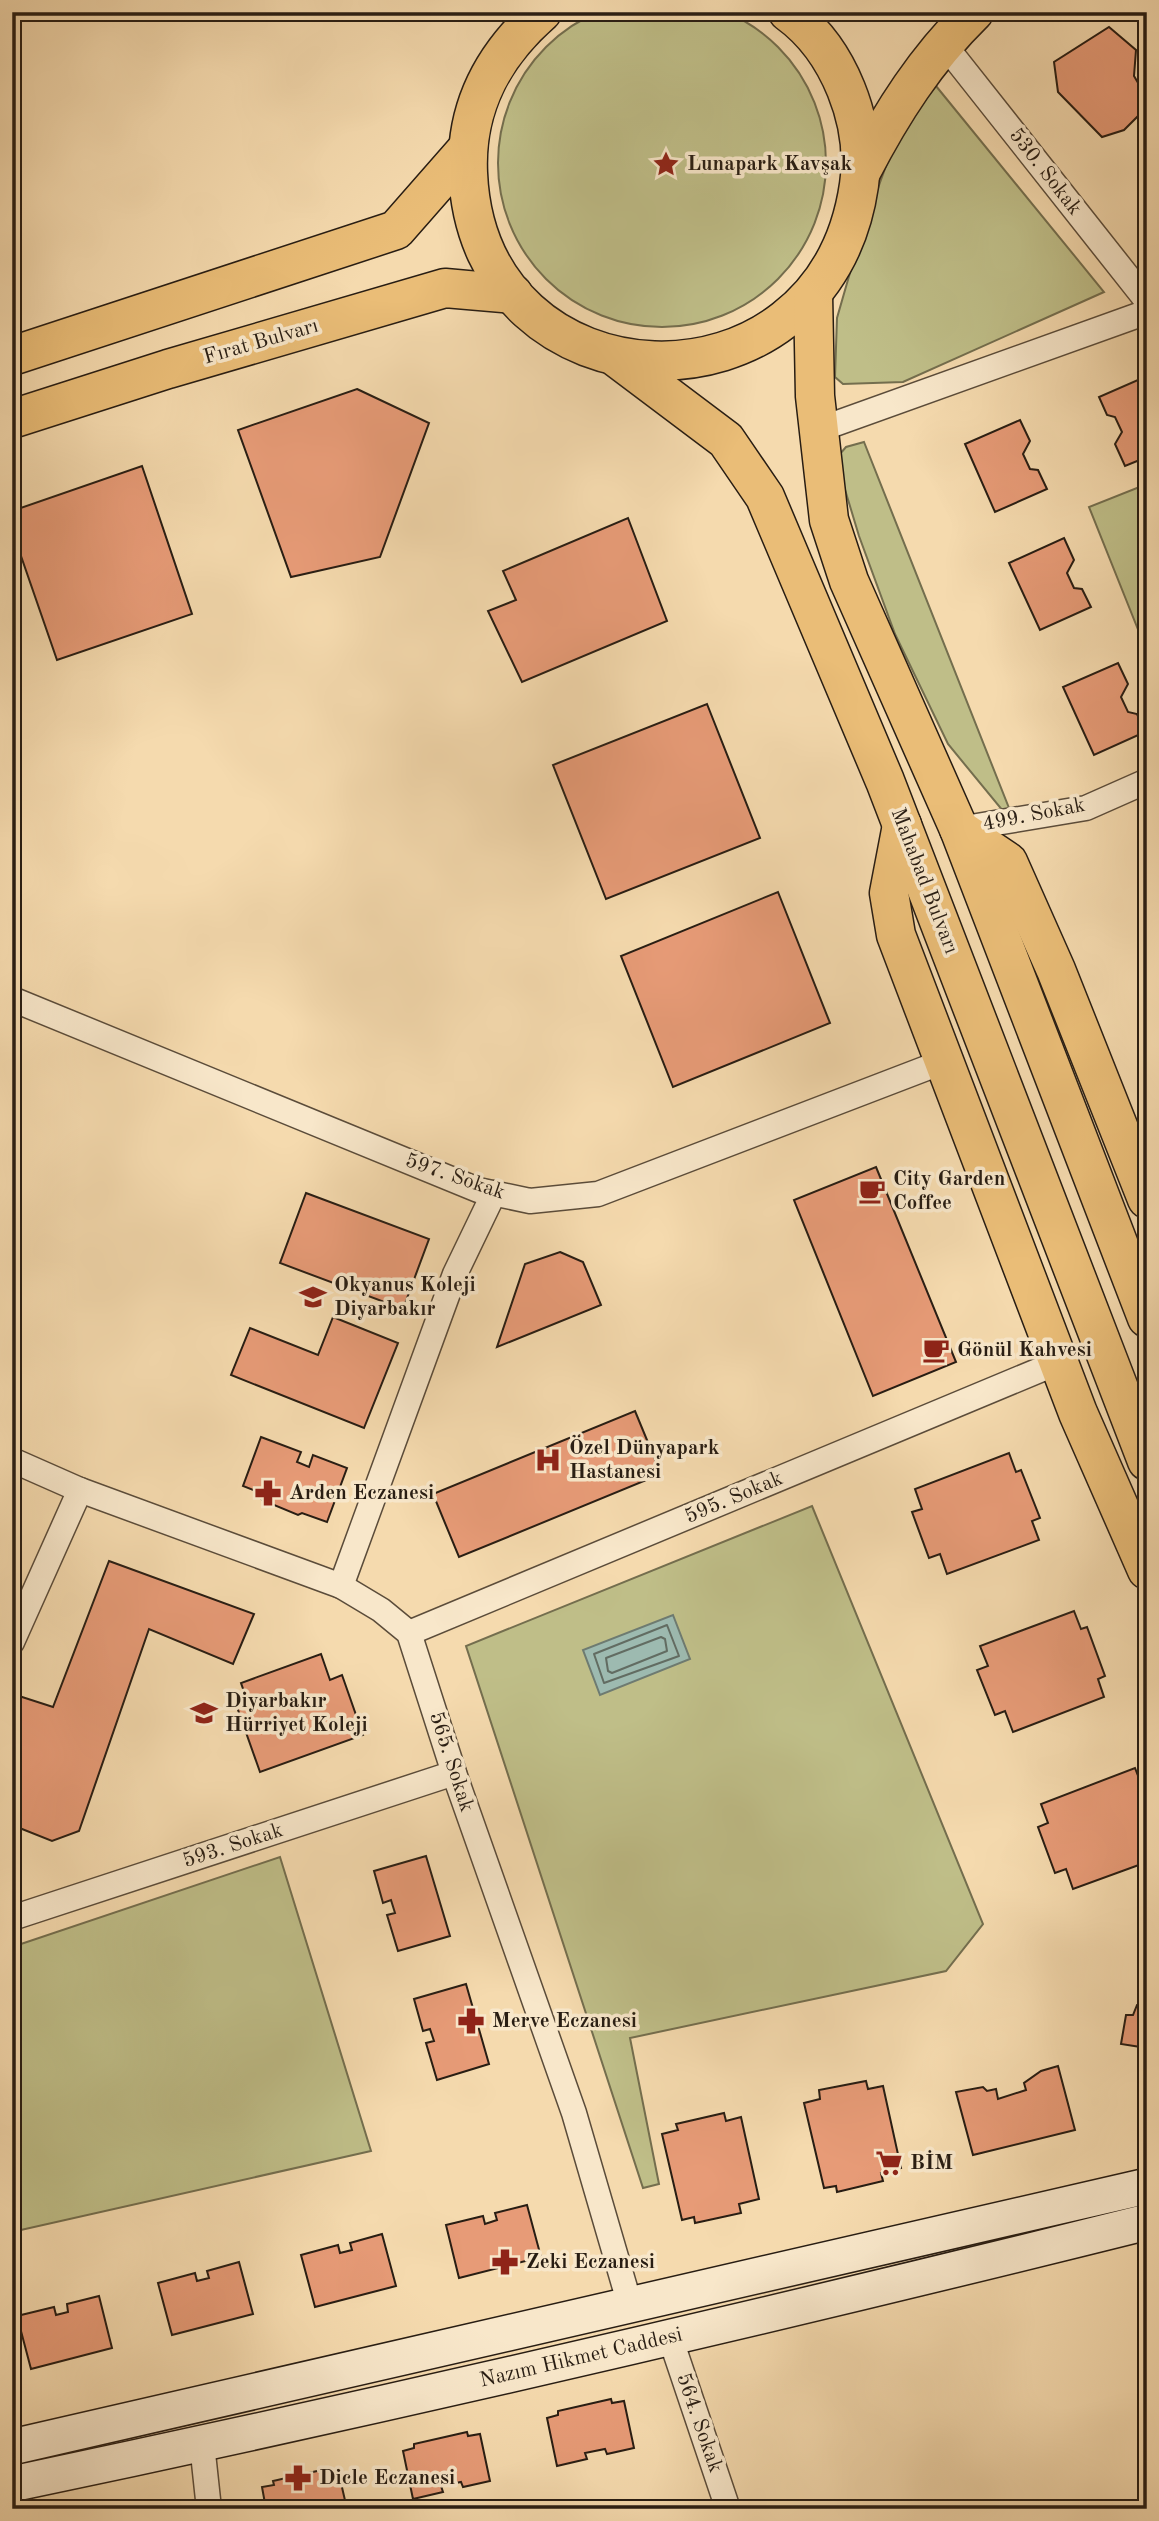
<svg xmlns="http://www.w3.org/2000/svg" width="1159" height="2521" viewBox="0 0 1159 2521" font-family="'Old Standard TT',serif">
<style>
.green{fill:#bfbe88;stroke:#746e4e;stroke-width:2}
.water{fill:#9dbab0;stroke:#6e7b71;stroke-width:2}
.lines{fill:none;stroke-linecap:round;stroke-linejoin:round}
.shore{stroke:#626c62;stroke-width:2}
.building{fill:#e79b77;stroke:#281d13;stroke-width:2}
.minor-casing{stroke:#5b4c3a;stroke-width:27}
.secondary-casing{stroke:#281d13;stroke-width:38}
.primary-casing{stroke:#281d13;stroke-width:41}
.minor{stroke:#f8e7ca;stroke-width:24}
.secondary{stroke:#f8e7ca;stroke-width:35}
.primary{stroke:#eabd77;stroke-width:38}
.labels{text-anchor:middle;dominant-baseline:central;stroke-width:7;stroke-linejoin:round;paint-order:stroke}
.poi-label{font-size:21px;font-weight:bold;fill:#281d13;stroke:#f8e7ca;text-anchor:start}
.street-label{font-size:21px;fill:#281d13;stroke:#f8e7ca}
</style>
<rect width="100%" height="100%" fill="#f5daae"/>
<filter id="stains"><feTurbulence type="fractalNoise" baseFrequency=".00286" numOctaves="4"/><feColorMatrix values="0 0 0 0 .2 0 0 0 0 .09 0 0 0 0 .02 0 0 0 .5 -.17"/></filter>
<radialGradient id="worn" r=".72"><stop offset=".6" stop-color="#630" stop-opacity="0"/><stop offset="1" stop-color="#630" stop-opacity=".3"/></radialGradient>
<g class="green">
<circle cx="662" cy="163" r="164"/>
<path d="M 936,86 L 1104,292 L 903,382 L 843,384 L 835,377 L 837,318 L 860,238 L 891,152 L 914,109 Z"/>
<path d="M 864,442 L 1009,808 L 1003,811 L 948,744 L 895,634 L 859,536 L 843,483 L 839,455 L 846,447 Z"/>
<path d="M 1147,484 L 1147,652 L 1089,507 Z"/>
<path d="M 812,1506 L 983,1924 L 946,1971 L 630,2038 L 659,2184 L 643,2188 L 466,1646 Z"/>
<path d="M 280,1857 L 371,2151 L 12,2232 L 12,1947 Z"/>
</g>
<path class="water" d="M 673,1615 L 690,1659 L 600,1695 L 583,1650 Z"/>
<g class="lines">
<g class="shore">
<path d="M 667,1625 L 679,1656 L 604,1683 L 594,1654 Z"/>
<path d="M 661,1637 L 665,1639 L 667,1651 L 612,1673 L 608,1671 L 606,1658 Z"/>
</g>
</g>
<g class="building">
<path d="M 1109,27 L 1136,50 L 1134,76 L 1147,98 L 1147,107 L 1124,130 L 1102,137 L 1058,92 L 1054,62 Z"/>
<path d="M 1147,376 L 1147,457 L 1125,466 L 1115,444 L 1122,432 L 1115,417 L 1107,415 L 1099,397 Z"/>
<path d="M 357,389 L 429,423 L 380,557 L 291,577 L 238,430 Z"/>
<path d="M 1020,420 L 1030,441 L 1023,454 L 1030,469 L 1038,470 L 1047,489 L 995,512 L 965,444 Z"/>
<path d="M 142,466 L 192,614 L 57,660 L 12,530 L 12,511 Z"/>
<path d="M 628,518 L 667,621 L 522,682 L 488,611 L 516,600 L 503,571 Z"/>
<path d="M 1064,538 L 1074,560 L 1067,573 L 1074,588 L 1082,589 L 1091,607 L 1040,630 L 1009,563 Z"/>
<path d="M 1118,663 L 1128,684 L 1121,697 L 1128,712 L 1137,714 L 1145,732 L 1094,755 L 1063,687 Z"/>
<path d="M 707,704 L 760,838 L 606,899 L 553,765 Z"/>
<path d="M 1147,858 L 1147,893 L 1139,875 L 1142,860 Z"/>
<path d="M 778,892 L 830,1023 L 673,1087 L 621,956 Z"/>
<path d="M 876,1167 L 956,1362 L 873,1396 L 794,1200 Z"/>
<path d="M 306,1193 L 429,1239 L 403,1309 L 280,1263 Z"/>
<path d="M 560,1252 L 583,1262 L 601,1305 L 497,1347 L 525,1264 Z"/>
<path d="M 333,1317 L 398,1343 L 364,1428 L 231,1375 L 250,1328 L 318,1355 Z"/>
<path d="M 635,1411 L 661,1474 L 459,1557 L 433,1494 Z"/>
<path d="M 261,1437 L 301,1452 L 297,1462 L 309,1467 L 313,1455 L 347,1468 L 327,1522 L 302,1513 L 298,1515 L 262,1500 L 256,1491 L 243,1486 Z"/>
<path d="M 1009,1453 L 1016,1472 L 1021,1470 L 1040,1518 L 1032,1521 L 1039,1540 L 947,1574 L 940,1554 L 929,1558 L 912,1512 L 922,1509 L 915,1489 Z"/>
<path d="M 109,1561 L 254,1614 L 233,1664 L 149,1629 L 79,1831 L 52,1841 L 12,1825 L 12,1710 L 19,1696 L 53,1707 Z"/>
<path d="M 1074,1611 L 1081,1629 L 1087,1627 L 1105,1676 L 1098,1679 L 1104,1697 L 1013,1732 L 1005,1711 L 995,1715 L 977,1670 L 988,1666 L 980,1646 Z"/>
<path d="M 321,1654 L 330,1680 L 342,1675 L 363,1735 L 260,1772 L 237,1707 L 248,1703 L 241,1683 Z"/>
<path d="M 1135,1768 L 1142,1786 L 1147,1785 L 1147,1862 L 1073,1889 L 1066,1869 L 1055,1873 L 1038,1827 L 1048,1823 L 1041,1804 Z"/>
<path d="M 426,1856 L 450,1936 L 398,1951 L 387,1915 L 395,1913 L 391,1900 L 383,1903 L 374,1871 Z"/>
<path d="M 1139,1936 L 1147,1937 L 1147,2048 L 1121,2044 L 1126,2015 L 1133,2015 L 1137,2005 L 1143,2006 L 1146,1977 L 1139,1972 Z"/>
<path d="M 466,1984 L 489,2064 L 437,2080 L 426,2043 L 434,2041 L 430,2029 L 423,2031 L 414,1999 Z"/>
<path d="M 1058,2066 L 1075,2130 L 973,2155 L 956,2092 L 983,2087 L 987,2091 L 996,2089 L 998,2099 L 1026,2090 L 1024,2083 L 1041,2071 Z"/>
<path d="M 866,2081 L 868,2089 L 883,2086 L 901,2168 L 881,2173 L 883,2181 L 837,2192 L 836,2186 L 824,2188 L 804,2103 L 820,2099 L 819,2090 Z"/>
<path d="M 724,2113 L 726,2121 L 741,2117 L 759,2199 L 739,2204 L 741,2213 L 695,2223 L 694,2217 L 682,2220 L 662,2134 L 678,2130 L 676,2124 Z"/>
<path d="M 527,2205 L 541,2257 L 459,2278 L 446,2225 L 483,2216 L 485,2224 L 497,2220 L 495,2213 Z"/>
<path d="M 382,2234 L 396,2286 L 315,2307 L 301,2255 L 338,2245 L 340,2253 L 352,2250 L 350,2243 Z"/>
<path d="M 239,2262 L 253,2314 L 172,2335 L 158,2283 L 195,2273 L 197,2281 L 209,2278 L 207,2271 Z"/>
<path d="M 99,2296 L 112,2348 L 31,2369 L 17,2316 L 54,2307 L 56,2315 L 68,2312 L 67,2304 Z"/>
<path d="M 611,2399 L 612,2403 L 624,2401 L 634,2448 L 607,2454 L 605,2449 L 585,2453 L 587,2459 L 557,2466 L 547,2418 L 558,2415 L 558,2411 Z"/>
<path d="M 467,2432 L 468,2436 L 480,2434 L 490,2481 L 463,2487 L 461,2482 L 441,2486 L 443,2492 L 413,2499 L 403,2451 L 414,2448 L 414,2444 Z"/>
<path d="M 326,2469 L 327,2473 L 338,2470 L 347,2509 L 266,2509 L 262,2487 L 274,2485 L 273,2481 Z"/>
</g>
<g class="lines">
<g class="minor-casing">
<g id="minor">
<path d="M 943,43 L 1147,301"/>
<path d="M 818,430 L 1147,312"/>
<path d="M 959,829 L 1086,808 L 1147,781"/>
<path d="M 12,999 L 478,1190 L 530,1201 L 598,1194 L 945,1061"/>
<path d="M 12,1460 L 80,1490 L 341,1586 L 381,1610 L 409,1633 L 454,1773 L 574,2113 L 630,2305"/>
<path d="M 341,1586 L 455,1274 L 494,1193"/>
<path d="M 409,1633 L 1059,1362"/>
<path d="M 12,1642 L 80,1490"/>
<path d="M 12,1918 L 454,1773"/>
<path d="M 670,2337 L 728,2509"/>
<path d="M 202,2444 L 209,2509"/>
</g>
</g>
<g class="secondary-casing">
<g id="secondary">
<path d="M 12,2447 L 1147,2186"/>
<path d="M 12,2484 C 392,2404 770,2316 1147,2222"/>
</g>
</g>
<g class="primary-casing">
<g id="primary">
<path d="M 542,12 C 493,55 465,107 468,173 C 478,414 824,428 859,185 C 868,123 839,49 788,12"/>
<path d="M 861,172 C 892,112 926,59 974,12"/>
<path d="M 813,294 L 815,396 L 829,520 L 849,581 L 959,829 L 1147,1318"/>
<path d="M 12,356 L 396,230 L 467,149"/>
<path d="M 617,358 L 726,440 L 765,497 L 885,781 L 1147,1461"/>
<path d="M 12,419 L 168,369 L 445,288 L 513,294"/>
<path d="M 902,825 L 889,893 L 896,935 L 1078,1413 L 1147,1570"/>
<path d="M 959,829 L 1008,862 L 1056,970 L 1147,1199"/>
</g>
</g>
<use href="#minor" class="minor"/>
<use href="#secondary" class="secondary"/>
<use href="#primary" class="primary"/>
</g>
<defs>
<g id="sight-bare" transform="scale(2.1)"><path d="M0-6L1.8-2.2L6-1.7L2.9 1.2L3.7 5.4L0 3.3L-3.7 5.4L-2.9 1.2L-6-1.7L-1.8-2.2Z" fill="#8f2418" stroke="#f8e7ca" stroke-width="2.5" paint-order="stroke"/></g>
<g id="cafe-bare" transform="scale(2.1)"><path d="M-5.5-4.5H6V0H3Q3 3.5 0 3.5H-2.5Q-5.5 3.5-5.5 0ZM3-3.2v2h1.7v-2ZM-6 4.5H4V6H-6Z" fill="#8f2418" stroke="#f8e7ca" stroke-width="2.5" paint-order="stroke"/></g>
<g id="school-bare" transform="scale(2.1)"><path d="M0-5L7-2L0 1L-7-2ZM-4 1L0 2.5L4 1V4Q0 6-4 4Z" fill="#8f2418" stroke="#f8e7ca" stroke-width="2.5" paint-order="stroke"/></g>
<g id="hospital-bare" transform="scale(2.1)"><path d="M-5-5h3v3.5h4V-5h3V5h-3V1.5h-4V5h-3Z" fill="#8f2418" stroke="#f8e7ca" stroke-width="2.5" paint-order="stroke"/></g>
<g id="pharmacy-bare" transform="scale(2.1)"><path d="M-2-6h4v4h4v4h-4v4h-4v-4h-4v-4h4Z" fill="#8f2418" stroke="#f8e7ca" stroke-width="2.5" paint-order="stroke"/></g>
<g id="supermarket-bare" transform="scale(2.1)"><path d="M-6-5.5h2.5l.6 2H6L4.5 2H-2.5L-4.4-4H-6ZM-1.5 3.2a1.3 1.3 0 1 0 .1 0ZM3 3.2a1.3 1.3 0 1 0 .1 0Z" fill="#8f2418" stroke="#f8e7ca" stroke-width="2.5" paint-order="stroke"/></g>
</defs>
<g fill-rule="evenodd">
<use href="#sight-bare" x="666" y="164"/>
<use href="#cafe-bare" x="872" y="1191"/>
<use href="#school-bare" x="313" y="1297"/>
<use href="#cafe-bare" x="936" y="1350"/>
<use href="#hospital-bare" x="548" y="1460"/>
<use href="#pharmacy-bare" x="268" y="1493"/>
<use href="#school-bare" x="204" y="1713"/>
<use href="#pharmacy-bare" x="471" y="2021"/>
<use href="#supermarket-bare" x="889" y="2163"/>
<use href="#pharmacy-bare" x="505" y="2262"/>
<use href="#pharmacy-bare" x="298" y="2478"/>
</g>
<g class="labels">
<g class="poi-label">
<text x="687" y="164">Lunapark Kavşak</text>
<text x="893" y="1179">City Garden<tspan x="893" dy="24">Coffee</tspan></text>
<text x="334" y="1285">Okyanus Koleji<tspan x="334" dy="24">Diyarbakır</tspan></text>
<text x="957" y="1350">Gönül Kahvesi</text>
<text x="569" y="1448">Özel Dünyapark<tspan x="569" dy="24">Hastanesi</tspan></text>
<text x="289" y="1493">Arden Eczanesi</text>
<text x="225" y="1701">Diyarbakır<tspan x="225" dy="24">Hürriyet Koleji</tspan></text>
<text x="492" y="2021">Merve Eczanesi</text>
<text x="910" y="2163">BİM</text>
<text x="526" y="2262">Zeki Eczanesi</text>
<text x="319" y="2478">Dicle Eczanesi</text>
</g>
<g class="street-label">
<text transform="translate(1045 172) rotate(52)">530. Sokak</text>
<text transform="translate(261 342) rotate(-16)">Fırat Bulvarı</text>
<text transform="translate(1034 815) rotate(-11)">499. Sokak</text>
<text transform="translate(924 881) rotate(69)">Mahabad Bulvarı</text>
<text transform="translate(455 1177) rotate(19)">597. Sokak</text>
<text transform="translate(734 1498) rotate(-23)">595. Sokak</text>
<text transform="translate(451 1762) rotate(72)">565. Sokak</text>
<text transform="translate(233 1846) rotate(-18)">593. Sokak</text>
<text transform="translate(581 2358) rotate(-13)">Nazım Hikmet Caddesi</text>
<text transform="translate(699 2423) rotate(71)">564. Sokak</text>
</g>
</g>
<rect width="1159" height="2521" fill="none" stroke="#f5daae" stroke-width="42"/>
<rect x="14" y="14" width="1131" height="2493" fill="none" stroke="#281d13" stroke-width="3.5"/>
<rect x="21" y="21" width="1117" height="2479" fill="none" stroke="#281d13" stroke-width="2"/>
<rect width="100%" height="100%" filter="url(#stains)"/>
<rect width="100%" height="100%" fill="url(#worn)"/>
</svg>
